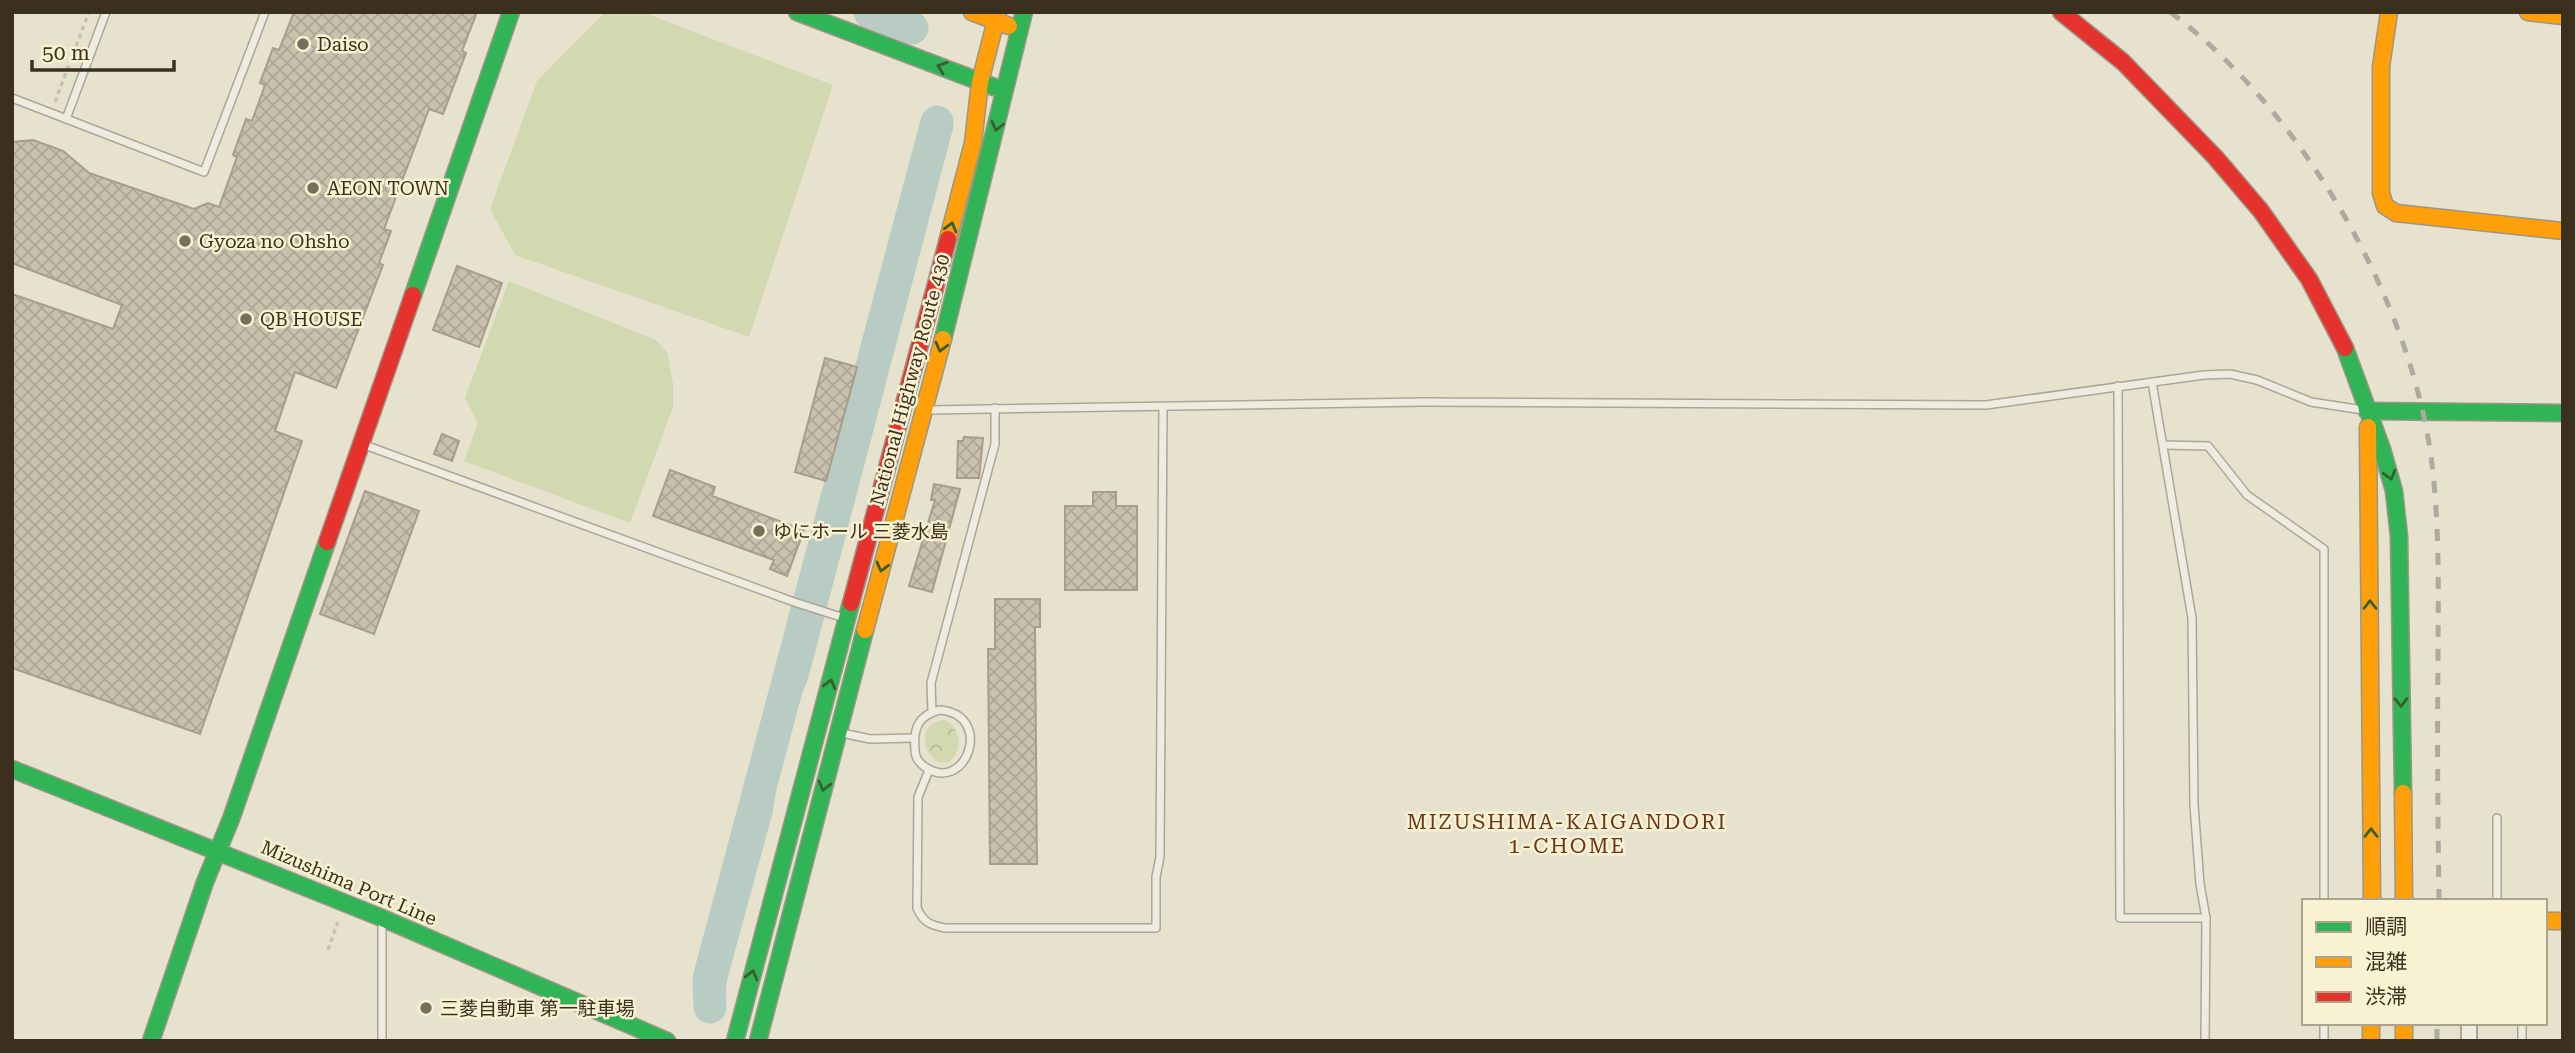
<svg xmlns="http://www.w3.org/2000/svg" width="2575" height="1053" viewBox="0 0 2575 1053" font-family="'Roboto Serif','Noto Sans JP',serif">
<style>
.grass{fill:#d2d8af}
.forest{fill:url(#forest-crowns)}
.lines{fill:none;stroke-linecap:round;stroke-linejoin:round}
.stream{stroke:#b8ccc3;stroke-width:5}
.river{stroke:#b8ccc3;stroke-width:33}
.building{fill:url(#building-cross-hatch);stroke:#a79d8d;stroke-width:2}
.lane-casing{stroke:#aba696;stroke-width:10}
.street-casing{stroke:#aba696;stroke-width:18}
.fast-casing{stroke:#9b9686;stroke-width:19}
.slow-casing{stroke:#9b9686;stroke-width:19}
.jam-casing{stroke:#9b9686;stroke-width:19}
.path{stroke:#c7c3b6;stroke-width:3.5;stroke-dasharray:5 3.5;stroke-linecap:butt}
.lane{stroke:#eeebe0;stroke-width:7}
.street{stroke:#eeebe0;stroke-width:14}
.fast{stroke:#30b455;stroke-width:16}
.slow{stroke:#ff9f0a;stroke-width:16}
.jam{stroke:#e5322d;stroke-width:16}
.rail{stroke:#adaaa0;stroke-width:5;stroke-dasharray:12 12;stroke-linecap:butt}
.oneway{stroke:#375e31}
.poi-dot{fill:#776e5b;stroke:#f8f2d3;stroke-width:2.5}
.labels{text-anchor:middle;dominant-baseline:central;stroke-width:5;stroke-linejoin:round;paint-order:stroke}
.poi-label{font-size:19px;fill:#3b2f1d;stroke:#f8f2d3;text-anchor:start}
.street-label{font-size:19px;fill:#3b2f1d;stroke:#f8f2d3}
.neighbourhood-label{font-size:21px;letter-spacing:2px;fill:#6a351a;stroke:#f8f2d3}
</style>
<defs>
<pattern id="forest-crowns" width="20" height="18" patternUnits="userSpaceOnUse" patternTransform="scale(1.75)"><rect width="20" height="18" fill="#d2d8af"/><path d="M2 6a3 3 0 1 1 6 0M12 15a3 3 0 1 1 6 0" fill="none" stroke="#b5ba96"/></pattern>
<pattern id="building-cross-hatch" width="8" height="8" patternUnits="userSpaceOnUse" patternTransform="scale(1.75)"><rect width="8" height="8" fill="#cac0ae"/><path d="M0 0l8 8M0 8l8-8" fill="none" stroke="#aea595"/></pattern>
</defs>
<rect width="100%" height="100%" fill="#e6e2ce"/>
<g class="grass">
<path d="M 605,12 L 642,12 L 833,85 L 749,337 L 515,255 L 490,209 L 537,81 Z"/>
<path d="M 509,281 L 656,340 L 667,352 L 673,383 L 673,407 L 630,523 L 464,461 L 478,423 L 465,398 Z"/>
</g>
<path class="forest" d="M 945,720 C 958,727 963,744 954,757 C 934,782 905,722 945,720 Z"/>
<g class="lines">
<g class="stream">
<path d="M 898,12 L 916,19"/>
<path d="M 723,1003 L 724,982 L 770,813 C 776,768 788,720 806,677 L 951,126"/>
</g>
<g class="river">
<path d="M 870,12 L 912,28"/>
<path d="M 710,1007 L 709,979 L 937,122"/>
</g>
</g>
<g class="building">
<path d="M 294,12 L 477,12 L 462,51 L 466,53 L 443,114 L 429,109 L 384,229 L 391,231 L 379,263 L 383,265 L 336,388 L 295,372 L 275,431 L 302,441 L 200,734 L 12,668 L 12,294 L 113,329 L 122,305 L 12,263 L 12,142 L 33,140 L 63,151 L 89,173 L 194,209 L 208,203 L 219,207 L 237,157 L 233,155 L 246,119 L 252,121 L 265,85 L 260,83 L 273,48 L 279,50 Z"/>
<path d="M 457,266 L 502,283 L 479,347 L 433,330 Z"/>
<path d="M 825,358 L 857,367 L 826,481 L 795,472 Z"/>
<path d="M 442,434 L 459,441 L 452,461 L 434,454 Z"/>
<path d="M 964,437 L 983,438 L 979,478 L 957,478 L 958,441 L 963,441 Z"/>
<path d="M 670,470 L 715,487 L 712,496 L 804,530 L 787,576 L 770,569 L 774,560 L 653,516 Z"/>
<path d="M 934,484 L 960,489 L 932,592 L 909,586 L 935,500 L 931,500 Z"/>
<path d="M 365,491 L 419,511 L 374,634 L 320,614 Z"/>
<path d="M 1093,492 L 1116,492 L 1116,506 L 1137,506 L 1137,590 L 1065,590 L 1065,506 L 1093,506 Z"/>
<path d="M 995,599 L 1040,599 L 1040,627 L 1035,627 L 1037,864 L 990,864 L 988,649 L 995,649 Z"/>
</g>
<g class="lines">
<g class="lane-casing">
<g id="lane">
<path d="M 12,98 L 204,172 L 265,12"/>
<path d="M 66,119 L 106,12"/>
<path d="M 2152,382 L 2192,618 L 2194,805 L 2200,884 L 2206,918 L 2205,1041"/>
<path d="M 2118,386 L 2120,918 L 2206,918"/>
<path d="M 931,410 L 1423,402 L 1986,405 L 2204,375 L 2230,374 L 2257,380 L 2311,402 L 2363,410"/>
<path d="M 362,444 L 794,602 L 841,617"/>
<path d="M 2164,445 L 2208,446 L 2247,495 L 2324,549 L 2324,901"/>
<path d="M 940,710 C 995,715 966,795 925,767 C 919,763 915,757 915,750 C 913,729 918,715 940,710 Z"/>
<path d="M 932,712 L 931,683 L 995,444 L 995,408"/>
<path d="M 842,733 L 870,739 L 914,738"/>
<path d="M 929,770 L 918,797 L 917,908 C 923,922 930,925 945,928 L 1156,928 L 1156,877 L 1160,857 L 1163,406"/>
<path d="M 2497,901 L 2497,818"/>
<path d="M 382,922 L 382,1041"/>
<path d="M 2324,1041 L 2324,1023"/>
<path d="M 2522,1041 L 2522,1023"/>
</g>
</g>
<g class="street-casing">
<path id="street" d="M 2469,1041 L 2469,1023"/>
</g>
<g class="fast-casing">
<g id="fast">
<path d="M 797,12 L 994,87"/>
<path d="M 413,295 L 511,12"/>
<path d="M 943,339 L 1024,12"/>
<path d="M 2345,348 L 2382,449 L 2394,491 L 2399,536 L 2403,793"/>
<path d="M 2367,411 L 2563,413"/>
<path d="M 12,769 L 382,918 L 667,1041"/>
<path d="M 151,1041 L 205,882 L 231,819 L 327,542"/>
<path d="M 735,1041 L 851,603"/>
<path d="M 758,1041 L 865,630"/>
</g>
</g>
<g class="slow-casing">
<g id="slow">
<path d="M 972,12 L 1009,26"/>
<path d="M 2389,12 L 2381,67 L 2381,193 L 2385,206 L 2396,213 L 2563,231"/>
<path d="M 2528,12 L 2563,16"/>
<path d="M 948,239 L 973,143 L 980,82 L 998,12"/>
<path d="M 2368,427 L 2372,901"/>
<path d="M 865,630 L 943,339"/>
<path d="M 2403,793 L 2404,901"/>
<path d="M 2545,921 L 2563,921"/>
<path d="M 2371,1023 L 2371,1041"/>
<path d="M 2404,1023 L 2404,1041"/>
</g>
</g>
<g class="jam-casing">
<g id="jam">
<path d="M 2061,12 L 2123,62 L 2215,157 L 2261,211 L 2309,279 L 2345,348"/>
<path d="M 327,542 L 413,295"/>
<path d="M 851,603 L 948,239"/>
</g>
</g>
<g class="path">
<path d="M 55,102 L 89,12"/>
<path d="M 328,950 L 338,922"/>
</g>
<use href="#lane" class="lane"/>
<use href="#street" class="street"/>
<use href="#fast" class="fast"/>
<use href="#slow" class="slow"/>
<use href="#jam" class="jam"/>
<g class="rail">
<path d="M 2170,12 C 2304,112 2416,307 2433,473 C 2440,538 2438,603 2438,668 C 2437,746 2438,823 2439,901"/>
<path d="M 2437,1041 L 2437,1023"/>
</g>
</g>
<defs><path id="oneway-chevron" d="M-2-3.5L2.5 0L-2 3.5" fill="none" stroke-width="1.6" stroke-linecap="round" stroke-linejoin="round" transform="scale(1.75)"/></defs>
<g class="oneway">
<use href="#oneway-chevron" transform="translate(942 67) rotate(-160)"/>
<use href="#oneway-chevron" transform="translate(997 126) rotate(103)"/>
<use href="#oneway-chevron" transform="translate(951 227) rotate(-75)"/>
<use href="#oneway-chevron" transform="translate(941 347) rotate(104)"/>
<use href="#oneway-chevron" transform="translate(2390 475) rotate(74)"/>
<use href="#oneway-chevron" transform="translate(882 567) rotate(105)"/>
<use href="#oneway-chevron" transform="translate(2370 605) rotate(-90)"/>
<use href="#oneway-chevron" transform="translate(830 684) rotate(-75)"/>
<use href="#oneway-chevron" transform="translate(2401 702) rotate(89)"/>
<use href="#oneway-chevron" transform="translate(824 786) rotate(104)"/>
<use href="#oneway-chevron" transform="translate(2371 833) rotate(-90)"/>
<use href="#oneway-chevron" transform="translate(752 975) rotate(-75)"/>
</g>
<g class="poi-dot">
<circle cx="303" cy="44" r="7"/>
<circle cx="313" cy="188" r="7"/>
<circle cx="185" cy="241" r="7"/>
<circle cx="246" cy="319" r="7"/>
<circle cx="759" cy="531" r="7"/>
<circle cx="426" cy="1008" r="7"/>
</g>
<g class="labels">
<g class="poi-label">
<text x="317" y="44">Daiso</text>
<text x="327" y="188">AEON TOWN</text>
<text x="199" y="241">Gyoza no Ohsho</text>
<text x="260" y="319">QB HOUSE</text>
<text x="773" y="531">ゆにホール 三菱水島</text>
<text x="440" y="1008">三菱自動車 第一駐車場</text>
</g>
<g class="street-label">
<text transform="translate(910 380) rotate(-75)">National Highway Route 430</text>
<text transform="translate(349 883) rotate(23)">Mizushima Port Line</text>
</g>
<g class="neighbourhood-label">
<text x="1567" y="822">MIZUSHIMA-KAIGANDORI<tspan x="1567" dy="24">1-CHOME</tspan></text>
</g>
</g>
<rect width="2575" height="1053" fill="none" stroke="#3b2f1d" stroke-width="28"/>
<rect x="2302" y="899" width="245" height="126" fill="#f8f2d3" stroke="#aca48a" stroke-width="2"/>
<rect x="2316" y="922" width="35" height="10" fill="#30b455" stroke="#aca48a" stroke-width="2"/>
<text x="2365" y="934" font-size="21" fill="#3b2f1d">順調</text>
<rect x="2316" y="957" width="35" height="10" fill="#ff9f0a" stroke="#aca48a" stroke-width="2"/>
<text x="2365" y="969" font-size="21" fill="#3b2f1d">混雑</text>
<rect x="2316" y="992" width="35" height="10" fill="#e5322d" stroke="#aca48a" stroke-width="2"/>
<text x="2365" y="1004" font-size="21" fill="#3b2f1d">渋滞</text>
<path d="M32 60v10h142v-10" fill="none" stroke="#3b2f1d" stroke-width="3.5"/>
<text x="42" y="60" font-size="21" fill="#3b2f1d" stroke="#f8f2d3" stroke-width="5" paint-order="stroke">50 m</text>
</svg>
